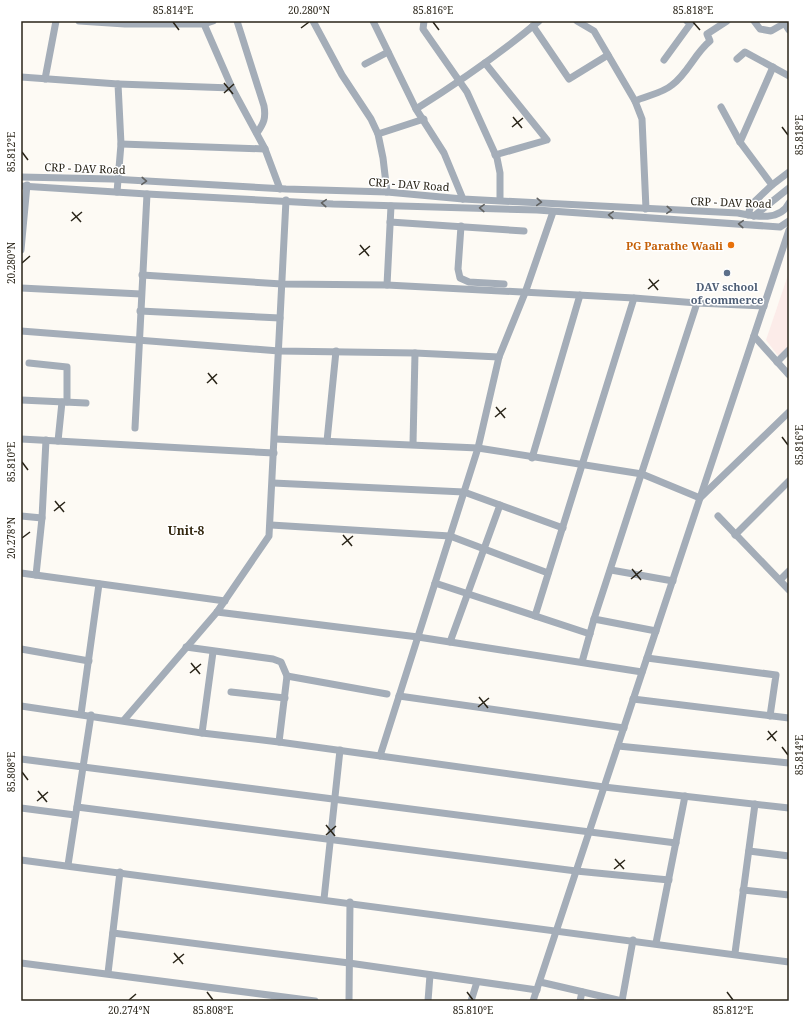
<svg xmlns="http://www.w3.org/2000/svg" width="810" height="1022" viewBox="0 0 810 1022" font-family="'Noto Serif',serif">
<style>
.education{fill:#fcece9}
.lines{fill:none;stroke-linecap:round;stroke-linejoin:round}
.minor{stroke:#a4adb8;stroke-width:7}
.oneway{stroke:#616261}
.ticks{fill:none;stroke:#2a2519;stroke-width:1.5}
.food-dot{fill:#e8710a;stroke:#fff;stroke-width:1.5}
.service-dot{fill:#5c6f8a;stroke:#fff;stroke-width:1.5}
.labels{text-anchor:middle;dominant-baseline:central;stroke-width:3;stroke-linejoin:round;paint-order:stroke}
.street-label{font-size:11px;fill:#2a2519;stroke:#fff}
.food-label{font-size:11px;font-weight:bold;fill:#c56008;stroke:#fff;text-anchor:end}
.service-label{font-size:11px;font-weight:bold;fill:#4e5e75;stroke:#fff}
.neighbourhood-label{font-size:12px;font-weight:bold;fill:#352910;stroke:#fff}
.neatline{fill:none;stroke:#2a2519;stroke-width:1.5}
.ticks-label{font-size:10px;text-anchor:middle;fill:#2a2519}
</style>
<rect width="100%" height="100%" fill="#fdfaf4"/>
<path class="education" d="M 789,272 L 789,347 L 779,357 L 766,340 Z"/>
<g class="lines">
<g class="minor">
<path d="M 79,21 L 125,24 L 204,24 L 232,88 L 118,84"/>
<path d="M 202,21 L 204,24 L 213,21"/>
<path d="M 237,21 L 264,106 C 266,118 264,123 257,133"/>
<path d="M 313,21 L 342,75 L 371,119 L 378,134 L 383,158 L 387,192"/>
<path d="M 373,21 L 416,109 L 444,153 L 463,199"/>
<path d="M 424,21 L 423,29 L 467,92 L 497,158 L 500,173 L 500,199"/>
<path d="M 577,21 L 594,31 L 635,101 L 642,119 L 646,209"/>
<path d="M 754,21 L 760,29 L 771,31 L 785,23"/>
<path d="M 783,21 L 789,30"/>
<path d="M 533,26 L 569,79 L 608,55"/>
<path d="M 737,59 L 745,52 L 789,76"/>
<path d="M 664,60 L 691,23 L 687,21"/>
<path d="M 485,63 L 547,140 L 495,155"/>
<path d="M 365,64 L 388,52"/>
<path d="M 21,77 L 118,84 L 121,144 L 117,192"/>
<path d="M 45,79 L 56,21"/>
<path d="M 232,88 L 265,149 L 280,189"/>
<path d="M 635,101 C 646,96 663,93 672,85 C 688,73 695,53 710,41 L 707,34 L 727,21"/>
<path d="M 721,107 L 740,142 L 772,185 L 751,205 L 748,215"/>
<path d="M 416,109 C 459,82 500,54 539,21"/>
<path d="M 378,134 L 424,119"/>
<path d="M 740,142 L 773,67"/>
<path d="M 121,144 L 265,149"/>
<path d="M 21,177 L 112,179 L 286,189 L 387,192 L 463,199 L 738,213 C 754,216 780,222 789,203"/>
<path d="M 772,185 L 789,172"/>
<path d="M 21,186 L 147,194 L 333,204 L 537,210 L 780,227 L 789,221"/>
<path d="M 754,216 L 789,188"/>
<path d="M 390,222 L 524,231"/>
<path d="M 461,226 L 458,269 L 460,278 L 469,282 L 504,284"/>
<path d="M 21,250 L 27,185"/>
<path d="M 142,275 L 282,284 L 387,285 L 634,298 L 697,303 L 764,306"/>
<path d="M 387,285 L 391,206"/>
<path d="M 21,288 L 141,294"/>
<path d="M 140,311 L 280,318"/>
<path d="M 21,331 L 279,351 L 415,353 L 499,357"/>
<path d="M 754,336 L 789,375"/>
<path d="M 777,362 L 789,350"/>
<path d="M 29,363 L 67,367 L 67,402"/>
<path d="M 21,400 L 86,403"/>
<path d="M 135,428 L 147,194"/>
<path d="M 21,439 L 274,453"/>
<path d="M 275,439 L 478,448 L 642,474 L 700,498 L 789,412"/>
<path d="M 58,441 L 62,402"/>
<path d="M 327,441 L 336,351"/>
<path d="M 413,444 L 415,353"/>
<path d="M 532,458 L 580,295"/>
<path d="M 273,483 L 464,492 L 563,528"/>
<path d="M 21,516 L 42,518"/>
<path d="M 718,516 L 789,590"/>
<path d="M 271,525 L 450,536 L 548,573"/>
<path d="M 735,535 L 789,481"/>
<path d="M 611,570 L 673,581"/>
<path d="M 21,573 L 225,601"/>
<path d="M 36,575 L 42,518 L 46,440"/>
<path d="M 780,580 L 789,571"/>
<path d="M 435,583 L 590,634"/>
<path d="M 217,612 L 418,637 L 642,672"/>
<path d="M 535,616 L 634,298"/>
<path d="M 594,619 L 656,631"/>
<path d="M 450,642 L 500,505"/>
<path d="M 186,647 L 273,659 L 281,662 L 287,676 L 279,742"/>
<path d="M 21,649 L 89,661"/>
<path d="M 647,658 L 776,675 L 770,716"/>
<path d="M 582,662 L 594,619 L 697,303"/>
<path d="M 287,676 L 387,694"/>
<path d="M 231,692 L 285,698"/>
<path d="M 399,696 L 624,728"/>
<path d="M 633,699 L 789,718"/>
<path d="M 21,706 L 202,733 L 279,742 L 604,787 L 789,808"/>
<path d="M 81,714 L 99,584"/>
<path d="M 124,720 L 217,612 L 269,536 L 286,200"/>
<path d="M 202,733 L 213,652"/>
<path d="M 618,746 L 789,763"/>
<path d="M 380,756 L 478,448 L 499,357 L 525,293 L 553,212"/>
<path d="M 21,759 L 676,843"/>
<path d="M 77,807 L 576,871 L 669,880"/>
<path d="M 21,808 L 75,815"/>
<path d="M 749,851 L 789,856"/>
<path d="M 21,860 L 789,962"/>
<path d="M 68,865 L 91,715"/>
<path d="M 743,890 L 789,895"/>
<path d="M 324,899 L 340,750"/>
<path d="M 113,933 L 349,963 L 537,990"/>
<path d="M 656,943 L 685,796"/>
<path d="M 735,953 L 755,804"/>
<path d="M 21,963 L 315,1001"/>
<path d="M 108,973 L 120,872"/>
<path d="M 540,982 L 622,1001"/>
<path d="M 349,1001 L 350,902"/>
<path d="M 428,1001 L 430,975"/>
<path d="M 471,1001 L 477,982"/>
<path d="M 533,1001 L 789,230"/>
<path d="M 580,1001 L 582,992"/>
<path d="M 622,1001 L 633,940"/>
</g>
</g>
<defs><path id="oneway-chevron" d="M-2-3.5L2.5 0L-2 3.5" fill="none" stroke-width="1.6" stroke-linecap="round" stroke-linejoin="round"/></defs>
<g class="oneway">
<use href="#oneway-chevron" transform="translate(144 181) rotate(3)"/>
<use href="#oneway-chevron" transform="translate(539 202) rotate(4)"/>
<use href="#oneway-chevron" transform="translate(324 203) rotate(-176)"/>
<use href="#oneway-chevron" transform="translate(482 208) rotate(-178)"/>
<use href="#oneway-chevron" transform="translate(669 210) rotate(3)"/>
<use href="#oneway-chevron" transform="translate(611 215) rotate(-177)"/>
<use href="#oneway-chevron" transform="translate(741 224) rotate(-176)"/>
</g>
<path class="ticks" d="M 173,22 L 179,30M 433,22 L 439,30M 693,22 L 700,30M 301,28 L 309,22M 224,83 L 233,94M 224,93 L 234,84M 513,117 L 522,128M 512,127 L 523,118M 782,127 L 788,135M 22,152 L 28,160M 72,212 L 81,222M 71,221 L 82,212M 360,245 L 369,256M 359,255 L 370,246M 22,263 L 30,256M 649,279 L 658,290M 648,289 L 659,280M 208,373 L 217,384M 207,383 L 217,374M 496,407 L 505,418M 495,417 L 506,408M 782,437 L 788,445M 22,462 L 28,470M 55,501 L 64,512M 54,511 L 65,502M 343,535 L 352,546M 22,538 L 30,532M 342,545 L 353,536M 632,569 L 641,580M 631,579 L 642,570M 191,663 L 200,674M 190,673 L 201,664M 479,697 L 488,708M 478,707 L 489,698M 768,731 L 776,741M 767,740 L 777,731M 782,747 L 788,755M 22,772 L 28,780M 38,791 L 47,802M 37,801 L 48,792M 326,825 L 335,836M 326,835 L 336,826M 615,859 L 624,869M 614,869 L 625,860M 174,953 L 183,964M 173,963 L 184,954M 207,992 L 213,1000M 467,992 L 473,1000M 727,992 L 733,1000M 129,1000 L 136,994"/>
<circle class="food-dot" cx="731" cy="245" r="4"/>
<circle class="service-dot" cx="727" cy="273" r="4"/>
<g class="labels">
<g class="street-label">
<text transform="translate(85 168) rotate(2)">CRP - DAV Road</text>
<text transform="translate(409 184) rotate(4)">CRP - DAV Road</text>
<text transform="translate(731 202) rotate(2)">CRP - DAV Road</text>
</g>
<g class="food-label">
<text x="723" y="245">PG Parathe Waali</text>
</g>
<g class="service-label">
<text x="727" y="286">DAV school<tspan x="727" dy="13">of commerce</tspan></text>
</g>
<g class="neighbourhood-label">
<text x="186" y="530">Unit-8</text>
</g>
</g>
<rect width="810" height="1022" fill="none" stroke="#ffffff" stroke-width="44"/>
<rect x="22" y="22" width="766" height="978" class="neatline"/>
<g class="ticks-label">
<text x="173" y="14">85.814°E</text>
<text x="309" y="14">20.280°N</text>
<text x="433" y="14">85.816°E</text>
<text x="693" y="14">85.818°E</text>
<text transform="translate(799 135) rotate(-90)" y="4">85.818°E</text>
<text transform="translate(11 152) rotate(-90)" y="4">85.812°E</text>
<text transform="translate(11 263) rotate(-90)" y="4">20.280°N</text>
<text transform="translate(799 445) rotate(-90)" y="4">85.816°E</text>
<text transform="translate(11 462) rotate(-90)" y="4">85.810°E</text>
<text transform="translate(11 538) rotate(-90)" y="4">20.278°N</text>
<text transform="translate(799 755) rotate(-90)" y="4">85.814°E</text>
<text transform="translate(11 772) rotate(-90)" y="4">85.808°E</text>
<text x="129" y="1014">20.274°N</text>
<text x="213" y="1014">85.808°E</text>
<text x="473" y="1014">85.810°E</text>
<text x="733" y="1014">85.812°E</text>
</g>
</svg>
